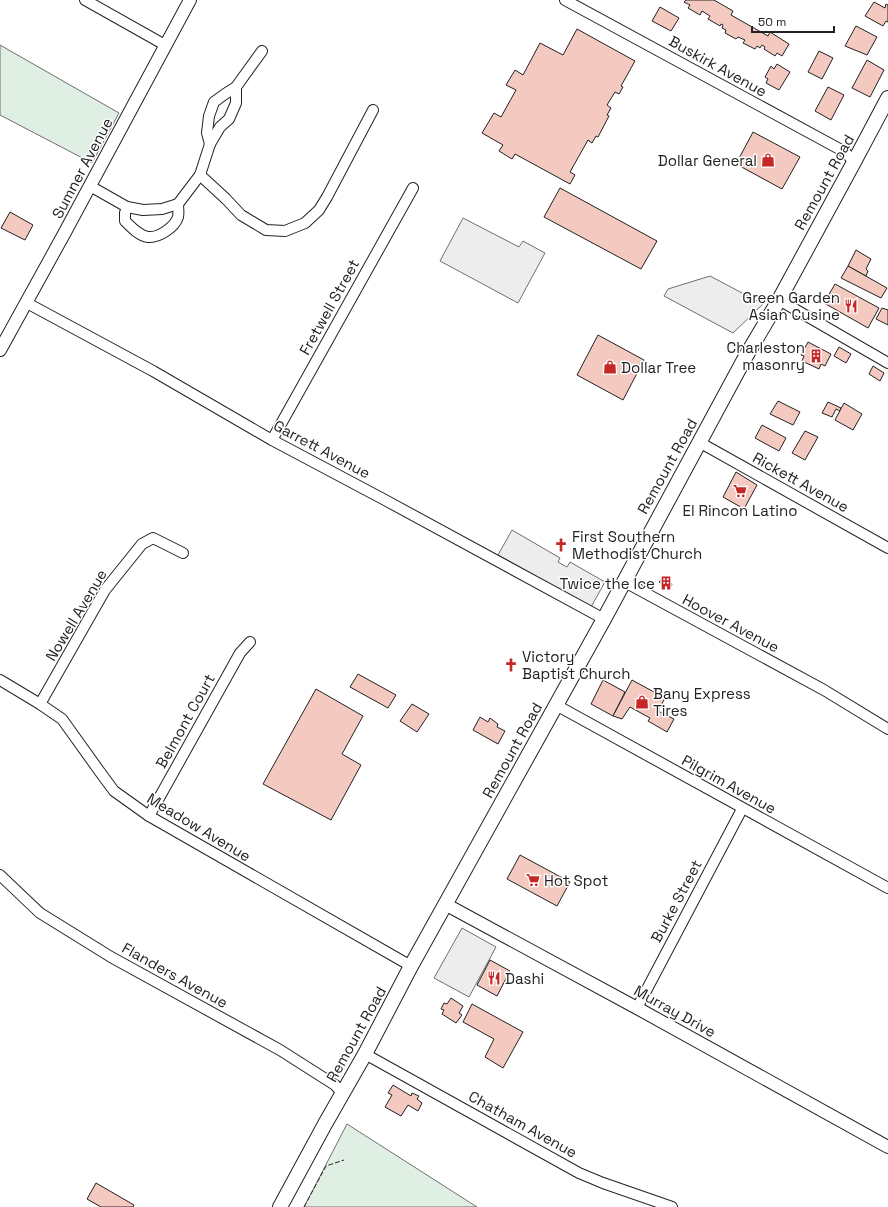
<svg xmlns="http://www.w3.org/2000/svg" width="888" height="1207" viewBox="0 0 888 1207" font-family="'Space Grotesk',sans-serif">
<style>
.green{fill:#e0efe3;stroke:#6f6f6f}
.parking{fill:#ededed;stroke:#6f6f6f}
.building{fill:#f3c9c0;stroke:#222}
.lines{fill:none;stroke-linecap:round;stroke-linejoin:round}
.minor-casing{stroke:#222;stroke-width:12}
.tertiary-casing{stroke:#222;stroke-width:14}
.secondary-casing{stroke:#222;stroke-width:16}
.minor{stroke:#fff;stroke-width:10}
.tertiary{stroke:#fff;stroke-width:12}
.secondary{stroke:#fff;stroke-width:14}
.fence{stroke:#222;stroke-width:1;stroke-dasharray:5 2;stroke-linecap:butt}
.labels{text-anchor:middle;dominant-baseline:central;stroke-width:3;stroke-linejoin:round;paint-order:stroke}
.street-label{font-size:15px;fill:#222;stroke:#fff}
.poi-label{font-size:15px;fill:#222;stroke:#fff;text-anchor:start}
</style>
<rect width="100%" height="100%" fill="#fff"/>
<g class="green">
<path d="M 0,45 L 119,113 L 92,163 L 0,115 Z"/>
<path d="M 347,1124 L 477,1207 L 304,1207 Z"/>
</g>
<g class="parking">
<path d="M 463,218 L 519,247 L 523,241 L 545,253 L 518,303 L 440,261 Z"/>
<path d="M 710,276 L 763,304 L 733,333 L 664,296 L 668,289 Z"/>
<path d="M 512,530 L 560,558 L 558,562 L 567,567 L 570,562 L 605,582 L 591,607 L 498,555 Z"/>
<path d="M 462,928 L 496,947 L 469,997 L 434,978 Z"/>
</g>
<g class="building">
<path d="M 686,0 L 714,0 L 733,11 L 731,15 L 768,36 L 770,32 L 789,44 L 782,56 L 777,53 L 775,56 L 764,49 L 765,47 L 762,45 L 760,48 L 757,46 L 755,49 L 743,43 L 745,40 L 738,37 L 736,39 L 725,33 L 726,30 L 722,28 L 723,25 L 721,24 L 720,26 L 708,19 L 710,16 L 702,11 L 700,15 L 688,8 L 690,5 L 684,2 Z"/>
<path d="M 874,2 L 885,8 L 886,4 L 888,5 L 888,22 L 886,21 L 883,26 L 865,16 Z"/>
<path d="M 660,7 L 679,18 L 671,31 L 652,21 Z"/>
<path d="M 856,26 L 877,37 L 867,55 L 845,46 Z"/>
<path d="M 577,29 L 635,61 L 621,86 L 623,87 L 619,94 L 615,92 L 607,105 L 611,108 L 607,115 L 609,116 L 598,137 L 596,136 L 592,143 L 588,140 L 570,172 L 575,175 L 570,184 L 515,154 L 512,159 L 499,151 L 503,145 L 482,133 L 494,113 L 501,117 L 516,90 L 506,85 L 515,70 L 523,75 L 540,43 L 563,55 Z"/>
<path d="M 819,51 L 833,58 L 822,79 L 808,72 Z"/>
<path d="M 867,60 L 884,70 L 870,97 L 852,88 Z"/>
<path d="M 777,64 L 790,72 L 779,90 L 766,83 L 768,79 L 765,77 L 771,66 L 774,69 Z"/>
<path d="M 828,87 L 844,95 L 831,120 L 815,111 Z"/>
<path d="M 753,132 L 800,157 L 782,189 L 736,164 Z"/>
<path d="M 560,188 L 657,241 L 641,269 L 544,217 Z"/>
<path d="M 10,212 L 33,225 L 25,240 L 1,228 Z"/>
<path d="M 856,250 L 871,259 L 866,269 L 868,271 L 866,276 L 848,266 Z"/>
<path d="M 848,266 L 887,288 L 881,298 L 841,278 Z"/>
<path d="M 835,284 L 879,308 L 868,328 L 824,303 Z"/>
<path d="M 882,308 L 888,310 L 888,325 L 876,319 Z"/>
<path d="M 598,335 L 644,360 L 623,400 L 577,375 Z"/>
<path d="M 808,342 L 831,354 L 825,366 L 821,364 L 819,369 L 802,361 L 804,356 L 801,355 Z"/>
<path d="M 839,347 L 851,354 L 846,363 L 834,356 Z"/>
<path d="M 873,366 L 884,373 L 880,381 L 869,374 Z"/>
<path d="M 778,401 L 800,412 L 793,425 L 770,414 Z"/>
<path d="M 828,402 L 841,408 L 840,411 L 836,409 L 832,417 L 822,413 Z"/>
<path d="M 844,403 L 862,414 L 853,430 L 835,420 Z"/>
<path d="M 762,425 L 786,438 L 779,451 L 755,438 Z"/>
<path d="M 805,431 L 818,437 L 805,460 L 792,453 Z"/>
<path d="M 736,472 L 757,485 L 744,509 L 723,497 Z"/>
<path d="M 662,579 L 672,584 L 670,588 L 659,582 Z"/>
<path d="M 358,674 L 396,695 L 388,708 L 350,687 Z"/>
<path d="M 603,680 L 625,692 L 613,716 L 591,704 Z"/>
<path d="M 632,680 L 665,698 L 658,711 L 674,719 L 667,732 L 648,721 L 650,718 L 630,707 L 622,719 L 613,716 Z"/>
<path d="M 316,689 L 363,716 L 342,754 L 361,765 L 331,820 L 263,784 Z"/>
<path d="M 412,704 L 429,714 L 417,732 L 400,721 Z"/>
<path d="M 480,717 L 488,722 L 490,718 L 498,724 L 497,727 L 505,731 L 498,744 L 473,730 Z"/>
<path d="M 520,855 L 570,882 L 557,906 L 507,879 Z"/>
<path d="M 490,960 L 510,971 L 497,996 L 477,985 Z"/>
<path d="M 451,998 L 463,1006 L 459,1013 L 462,1015 L 456,1023 L 442,1014 L 444,1010 L 441,1009 L 444,1003 L 447,1004 Z"/>
<path d="M 472,1004 L 523,1032 L 503,1068 L 485,1057 L 494,1039 L 463,1022 Z"/>
<path d="M 393,1085 L 411,1096 L 412,1093 L 419,1096 L 417,1099 L 422,1103 L 418,1111 L 408,1105 L 401,1116 L 385,1107 L 392,1095 L 388,1093 Z"/>
<path d="M 96,1183 L 134,1205 L 133,1207 L 101,1207 L 87,1199 Z"/>
</g>
<g class="lines">
<g class="minor-casing">
<g id="minor">
<path d="M 85,0 L 165,45"/>
<path d="M 565,0 L 845,152 L 854,162"/>
<path d="M 210,144 L 207,133 L 209,116 L 214,102 L 225,94 L 236,87 L 262,51"/>
<path d="M 200,175 L 226,199 L 241,215 L 266,230 L 285,231 L 305,223 L 319,210 L 327,197 L 373,110"/>
<path d="M 90,186 L 127,207 L 143,210 L 162,209 L 178,204 L 200,175 L 210,144 L 220,127 L 229,119 L 236,103 L 236,87"/>
<path d="M 127,207 L 125,213 L 125,221 C 131,227 139,236 148,237 C 159,238 175,227 178,217 C 179,213 178,208 178,204"/>
<path d="M 779,300 L 888,363"/>
<path d="M 27,303 L 153,371 L 272,440 L 385,500 L 604,619"/>
<path d="M 272,440 L 413,188"/>
<path d="M 699,442 L 888,548"/>
<path d="M 623,581 L 824,690 L 888,729"/>
<path d="M 0,680 L 40,704 L 62,719 L 100,772 L 114,791 L 149,816 L 411,966"/>
<path d="M 40,704 L 105,590 L 142,544 L 153,538 L 183,553"/>
<path d="M 556,705 L 888,888"/>
<path d="M 149,816 L 240,653 L 250,642"/>
<path d="M 0,875 L 40,913 L 111,957 L 280,1050 L 335,1085 L 342,1093"/>
<path d="M 637,1008 L 742,809"/>
<path d="M 365,1054 L 579,1173 L 603,1183 L 672,1207"/>
</g>
</g>
<g class="tertiary-casing">
<g id="tertiary">
<path d="M 0,350 L 64,234 L 190,0"/>
<path d="M 445,904 L 637,1008 L 888,1147"/>
</g>
</g>
<g class="secondary-casing">
<path id="secondary" d="M 280,1207 L 325,1124 L 365,1054 L 411,966 L 604,619 L 746,356 L 779,300 L 854,162 L 888,98"/>
</g>
<use href="#minor" class="minor"/>
<use href="#tertiary" class="tertiary"/>
<use href="#secondary" class="secondary"/>
<path class="fence" d="M 304,1207 L 326,1166 L 344,1160"/>
</g>
<defs>
<g id="shop-bare" transform="scale(1.08)"><path d="M-5-2.5h2.3a2.7 3.5 0 0 1 5.4 0H5L5.5 6h-11ZM-1.5-2.5h3a1.5 2.3 0 0 0-3 0Z" fill="#c62828" stroke="#fff" stroke-width="2.5" paint-order="stroke"/></g>
<g id="restaurant-bare" transform="scale(1.08)"><path d="M-5-6h1v4h1v-4h1v4h1v-4h1v5L-1.5 .5V6h-2V.5L-5-1ZM5-6V6H3V1.5H1.5Q1.5-4 5-6Z" fill="#c62828" stroke="#fff" stroke-width="2.5" paint-order="stroke"/></g>
<g id="building-bare" transform="scale(1.08)"><path d="M-4-6H4V6H1V3H-1V6H-4ZM-2.5-4.3h1.7v1.8h-1.7ZM.8-4.3h1.7v1.8H.8ZM-2.5-1h1.7V.8h-1.7ZM.8-1h1.7V.8H.8Z" fill="#c62828" stroke="#fff" stroke-width="2.5" paint-order="stroke"/></g>
<g id="supermarket-bare" transform="scale(1.08)"><path d="M-6-5.5h2.5l.6 2H6L4.5 2H-2.5L-4.4-4H-6ZM-1.5 3.2a1.3 1.3 0 1 0 .1 0ZM3 3.2a1.3 1.3 0 1 0 .1 0Z" fill="#c62828" stroke="#fff" stroke-width="2.5" paint-order="stroke"/></g>
<g id="church-bare" transform="scale(1.08)"><path d="M-1.2-6h2.4v3.5h3.3v2.4h-3.3V6h-2.4V-.1h-3.3v-2.4h3.3Z" fill="#c62828" stroke="#fff" stroke-width="2.5" paint-order="stroke"/></g>
</defs>
<g fill-rule="evenodd">
<use href="#shop-bare" x="768" y="160"/>
<use href="#restaurant-bare" x="851" y="306"/>
<use href="#building-bare" x="816" y="356"/>
<use href="#shop-bare" x="610" y="367"/>
<use href="#supermarket-bare" x="740" y="491"/>
<use href="#church-bare" x="561" y="545"/>
<use href="#building-bare" x="666" y="583"/>
<use href="#church-bare" x="511" y="665"/>
<use href="#shop-bare" x="642" y="702"/>
<use href="#supermarket-bare" x="533" y="880"/>
<use href="#restaurant-bare" x="494" y="978"/>
</g>
<g class="labels">
<g class="street-label">
<text transform="translate(718 66) rotate(29)">Buskirk Avenue</text>
<text transform="translate(82 168) rotate(-62)">Sumner Avenue</text>
<text transform="translate(824 182) rotate(-61)">Remount Road</text>
<text transform="translate(329 307) rotate(-61)">Fretwell Street</text>
<text transform="translate(322 449) rotate(28)">Garrett Avenue</text>
<text transform="translate(667 466) rotate(-61)">Remount Road</text>
<text transform="translate(801 482) rotate(29)">Rickett Avenue</text>
<text transform="translate(76 615) rotate(-59)">Nowell Avenue</text>
<text transform="translate(731 623) rotate(28)">Hoover Avenue</text>
<text transform="translate(185 721) rotate(-61)">Belmont Court</text>
<text transform="translate(512 750) rotate(-61)">Remount Road</text>
<text transform="translate(729 784) rotate(29)">Pilgrim Avenue</text>
<text transform="translate(199 827) rotate(31)">Meadow Avenue</text>
<text transform="translate(676 901) rotate(-62)">Burke Street</text>
<text transform="translate(175 975) rotate(29)">Flanders Avenue</text>
<text transform="translate(675 1011) rotate(29)">Murray Drive</text>
<text transform="translate(356 1034) rotate(-61)">Remount Road</text>
<text transform="translate(523 1124) rotate(29)">Chatham Avenue</text>
</g>
<g class="poi-label">
<text x="757" y="160" text-anchor="end">Dollar General</text>
<text x="840" y="297" text-anchor="end">Green Garden<tspan x="840" dy="17">Asian Cusine</tspan></text>
<text x="805" y="347" text-anchor="end">Charleston<tspan x="805" dy="17">masonry</tspan></text>
<text x="621" y="367">Dollar Tree</text>
<text x="740" y="510" text-anchor="middle">El Rincon Latino</text>
<text x="572" y="536">First Southern<tspan x="572" dy="17">Methodist Church</tspan></text>
<text x="655" y="583" text-anchor="end">Twice the Ice</text>
<text x="522" y="656">Victory<tspan x="522" dy="17">Baptist Church</tspan></text>
<text x="653" y="693">Bany Express<tspan x="653" dy="17">Tires</tspan></text>
<text x="544" y="880">Hot Spot</text>
<text x="505" y="978">Dashi</text>
</g>
</g>
<path d="M752 26v6h82v-6" fill="none" stroke="#222222" stroke-width="2"/>
<text x="758" y="26" font-size="12" fill="#222222" stroke="#ffffff" stroke-width="3" paint-order="stroke">50 m</text>
</svg>
